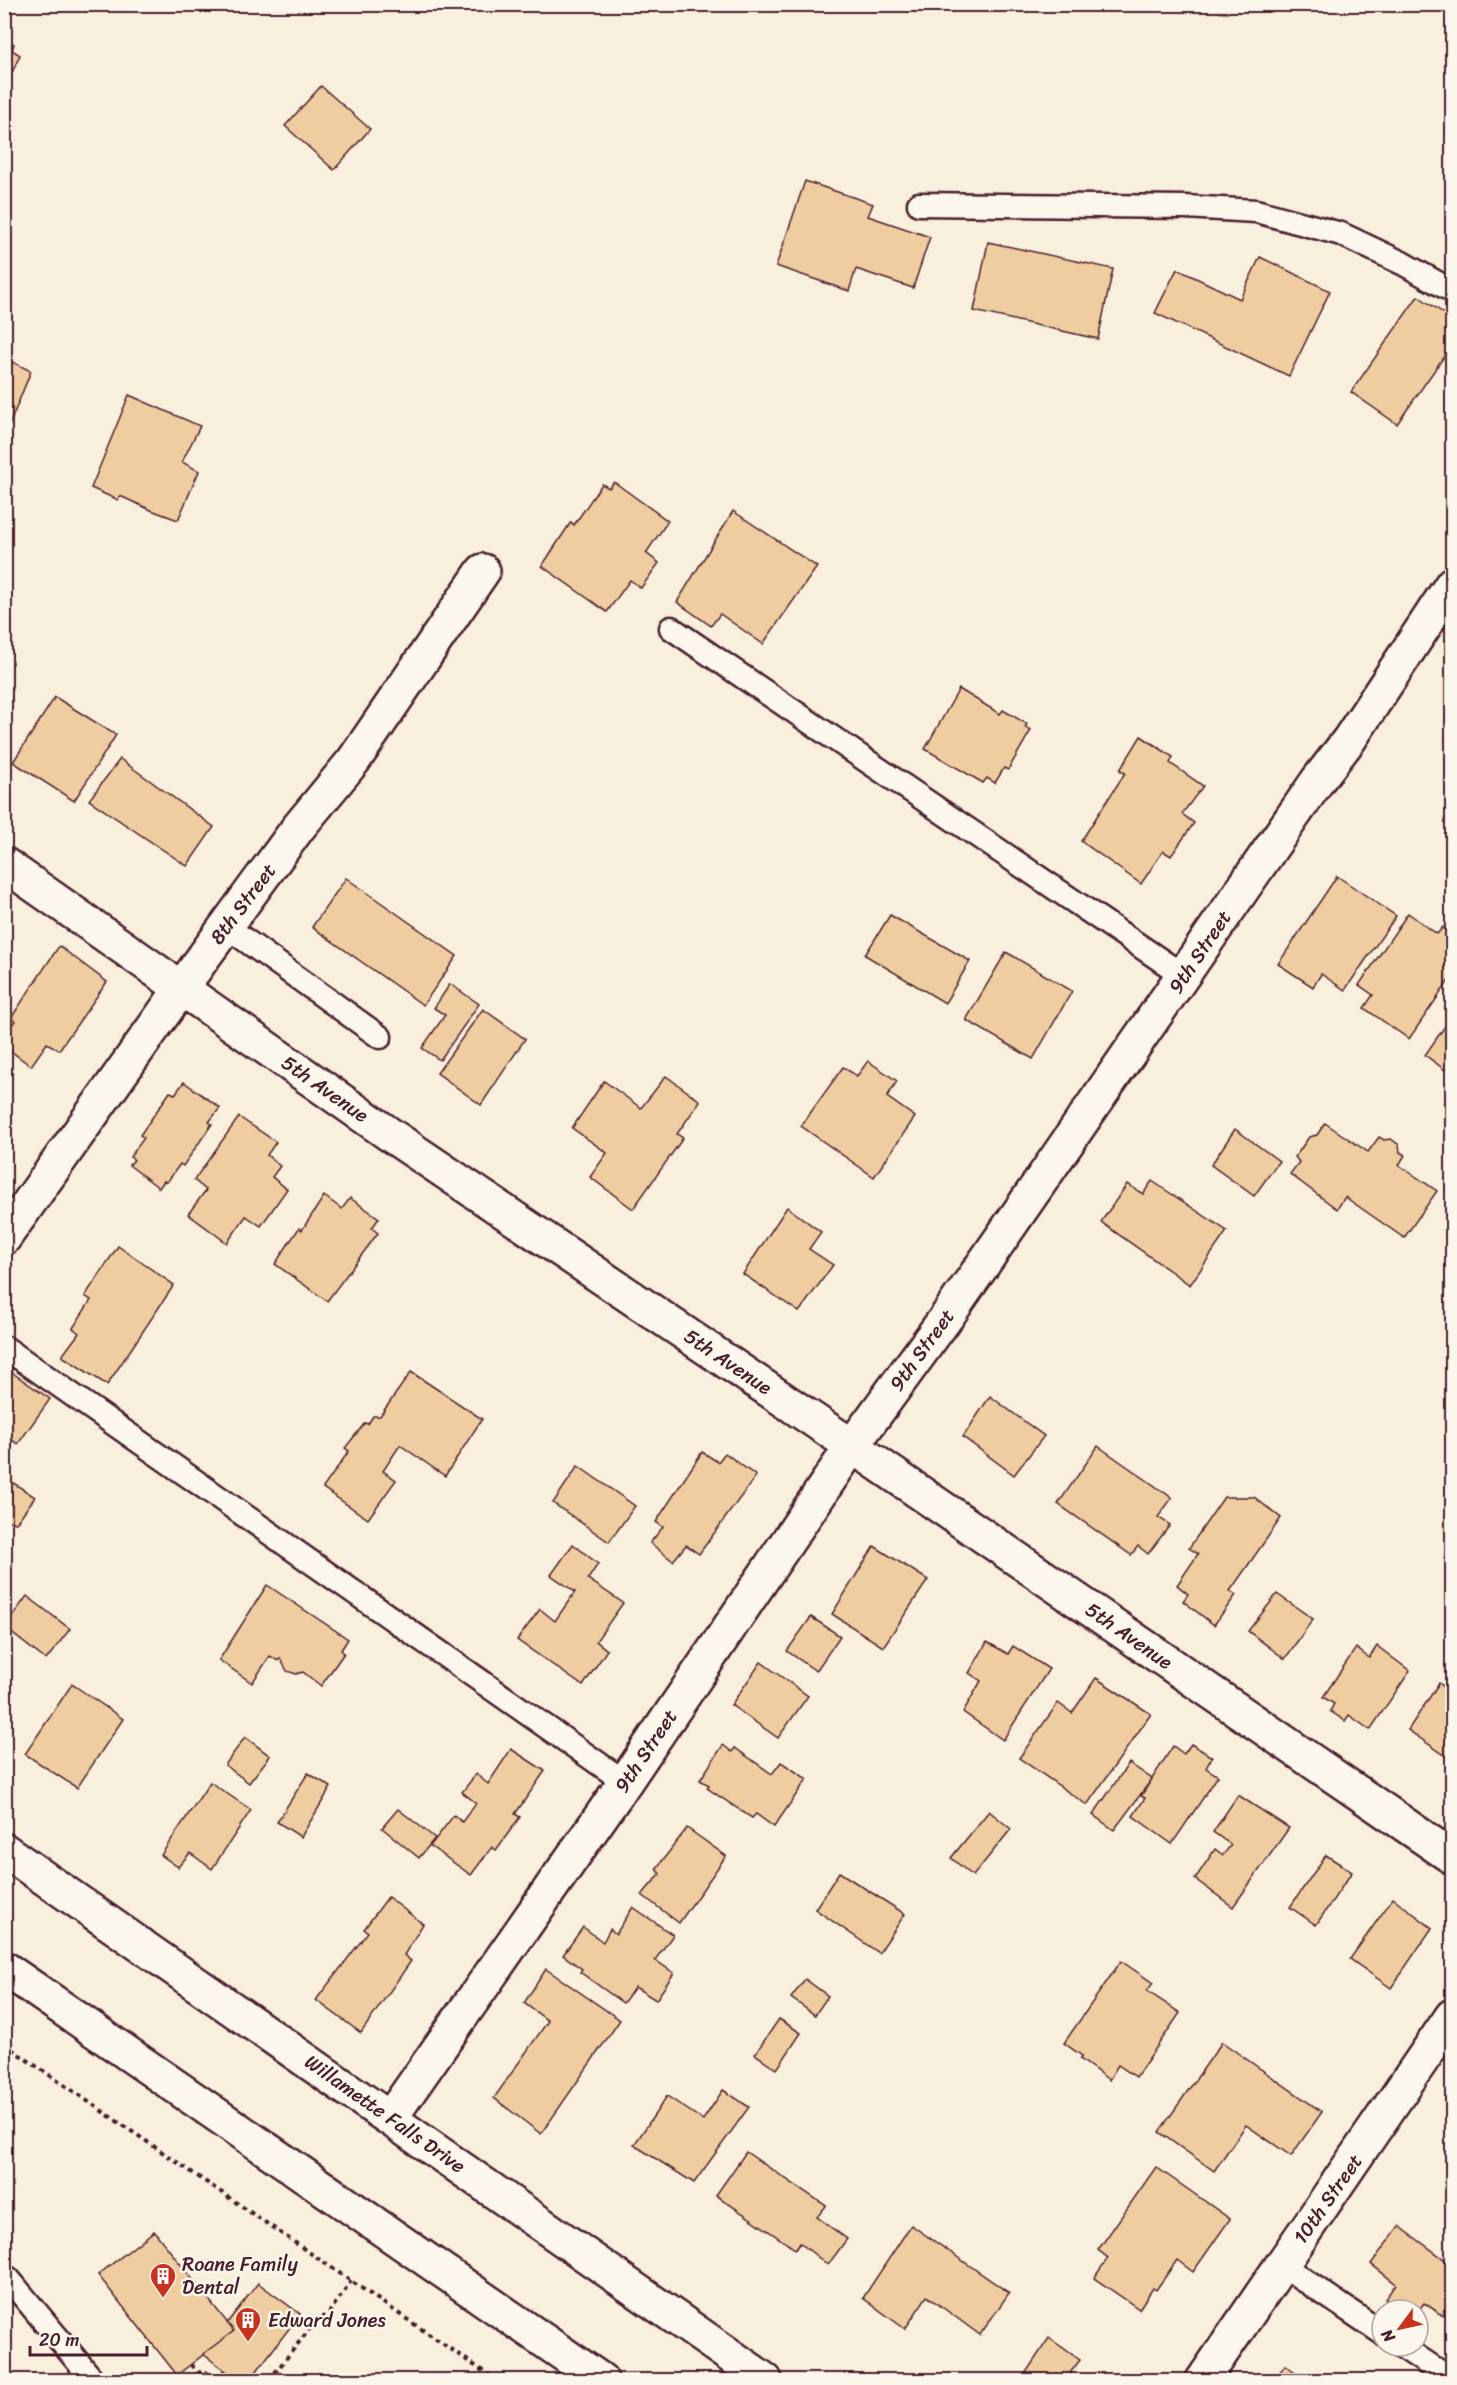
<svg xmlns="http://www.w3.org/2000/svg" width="1457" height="2385" viewBox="0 0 1457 2385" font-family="Sriracha,sans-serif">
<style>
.building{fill:#efcda0;stroke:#4a1f2b;stroke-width:1.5}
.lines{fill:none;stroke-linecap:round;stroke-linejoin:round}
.lane-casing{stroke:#4a1f2b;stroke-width:27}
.street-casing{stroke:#4a1f2b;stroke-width:38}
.secondary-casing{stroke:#4a1f2b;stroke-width:38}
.path{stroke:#4a1f2b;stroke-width:4;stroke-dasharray:4.5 4.5;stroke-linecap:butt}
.lane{stroke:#fbf7ec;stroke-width:22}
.street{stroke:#fbf7ec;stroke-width:33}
.secondary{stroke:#fbf7ec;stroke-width:33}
.labels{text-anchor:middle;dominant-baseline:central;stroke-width:5;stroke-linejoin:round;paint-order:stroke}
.street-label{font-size:20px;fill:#4a1f2b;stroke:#fbf7ec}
.poi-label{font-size:20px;fill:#4a1f2b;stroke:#fbf7ec;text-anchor:start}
</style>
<rect width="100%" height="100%" fill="#f9efdd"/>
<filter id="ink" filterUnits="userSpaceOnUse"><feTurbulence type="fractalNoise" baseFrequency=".0167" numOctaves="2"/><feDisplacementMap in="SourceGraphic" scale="12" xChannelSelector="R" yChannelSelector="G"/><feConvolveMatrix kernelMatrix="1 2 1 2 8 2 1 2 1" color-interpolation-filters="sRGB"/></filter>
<g filter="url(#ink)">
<g class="building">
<path d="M 4,40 L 14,44 L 12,50 L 20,55 L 10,77 L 4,75 Z"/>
<path d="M 321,86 L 370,129 L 334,170 L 285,126 Z"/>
<path d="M 805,181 L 873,204 L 868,216 L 930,237 L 913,288 L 856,269 L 849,291 L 776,266 Z"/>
<path d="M 988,242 L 1113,269 L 1098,339 L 974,311 Z"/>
<path d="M 1260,257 L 1330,291 L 1289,376 L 1155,313 L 1177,269 L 1240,299 Z"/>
<path d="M 1418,296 L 1452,319 L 1452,345 L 1397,424 L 1351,392 Z"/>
<path d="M 4,358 L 31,371 L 4,438 Z"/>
<path d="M 129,395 L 200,426 L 182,462 L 199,471 L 178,520 L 151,510 L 120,496 L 118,500 L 91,488 Z"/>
<path d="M 614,482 L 668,521 L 646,553 L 659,563 L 641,588 L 630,580 L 607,612 L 542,566 L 571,522 L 574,525 L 602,484 L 609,488 Z"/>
<path d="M 733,511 L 817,567 L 763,644 L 720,614 L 711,626 L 677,602 Z"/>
<path d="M 959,689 L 1000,714 L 1003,710 L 1027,724 L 1025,727 L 1031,730 L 1008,770 L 1004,768 L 995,783 L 987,778 L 983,783 L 925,749 Z"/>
<path d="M 55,697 L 116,735 L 74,801 L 13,762 Z"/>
<path d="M 1141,736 L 1173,757 L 1170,763 L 1203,786 L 1182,814 L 1194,823 L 1171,856 L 1163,851 L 1141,884 L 1081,841 L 1125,773 L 1120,770 Z"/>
<path d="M 120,759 L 214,827 L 187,866 L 89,800 Z"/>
<path d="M 1337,876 L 1396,916 L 1345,990 L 1321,974 L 1313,987 L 1278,964 Z"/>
<path d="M 346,878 L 457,956 L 423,1005 L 312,927 Z"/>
<path d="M 1408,913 L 1437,934 L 1443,927 L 1452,934 L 1452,976 L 1409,1039 L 1364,1008 L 1373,995 L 1359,985 Z"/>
<path d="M 890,915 L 970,961 L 945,1003 L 865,955 Z"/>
<path d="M 59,946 L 107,982 L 59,1050 L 47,1043 L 31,1066 L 4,1046 L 4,1035 L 15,1021 L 11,1018 Z"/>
<path d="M 1006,952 L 1072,991 L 1033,1059 L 966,1020 Z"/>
<path d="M 450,984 L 479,1004 L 440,1060 L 422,1048 L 445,1015 L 434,1008 Z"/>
<path d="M 483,1009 L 525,1039 L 481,1105 L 437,1073 Z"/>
<path d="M 1452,1016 L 1452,1075 L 1425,1055 Z"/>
<path d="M 868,1061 L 897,1081 L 887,1097 L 915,1117 L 874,1177 L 801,1126 L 843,1067 L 857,1076 Z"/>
<path d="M 666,1076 L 700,1101 L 677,1134 L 683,1138 L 633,1209 L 590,1177 L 607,1153 L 572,1128 L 604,1081 L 641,1108 Z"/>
<path d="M 184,1082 L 220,1108 L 209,1122 L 212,1124 L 183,1166 L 180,1164 L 167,1182 L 164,1181 L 159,1188 L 129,1165 L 134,1160 L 130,1157 L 144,1138 L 140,1135 L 170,1092 L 175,1094 Z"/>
<path d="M 239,1117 L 276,1142 L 267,1155 L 280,1166 L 272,1177 L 287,1189 L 261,1226 L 246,1216 L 227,1243 L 188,1214 L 206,1190 L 194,1180 Z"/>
<path d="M 1325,1123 L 1368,1152 L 1379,1137 L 1384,1140 L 1391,1139 L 1399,1145 L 1400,1152 L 1405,1155 L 1399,1165 L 1437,1191 L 1404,1238 L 1345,1197 L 1337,1209 L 1290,1174 L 1299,1162 L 1295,1157 L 1309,1137 L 1317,1135 Z"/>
<path d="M 1235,1129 L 1279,1161 L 1254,1196 L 1211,1165 Z"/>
<path d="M 1152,1181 L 1227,1231 L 1190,1285 L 1101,1222 L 1127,1184 L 1143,1194 Z"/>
<path d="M 324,1196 L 342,1209 L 350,1198 L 379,1218 L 372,1228 L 378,1233 L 327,1301 L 275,1264 L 299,1228 L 302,1230 Z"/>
<path d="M 787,1207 L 821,1232 L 809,1249 L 833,1265 L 799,1312 L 743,1274 Z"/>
<path d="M 118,1246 L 174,1285 L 107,1385 L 62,1356 L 79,1333 L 73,1328 L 91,1300 L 85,1296 Z"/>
<path d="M 4,1367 L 50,1399 L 18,1444 L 4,1434 Z"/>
<path d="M 411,1372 L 482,1419 L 445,1476 L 400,1445 L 383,1471 L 396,1480 L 368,1519 L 323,1488 L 349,1451 L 345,1448 L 365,1423 L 368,1424 L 373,1416 L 380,1416 Z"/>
<path d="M 990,1396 L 1044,1436 L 1014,1475 L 963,1437 Z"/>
<path d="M 1098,1446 L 1172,1498 L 1158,1517 L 1170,1525 L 1148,1554 L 1138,1546 L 1131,1555 L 1058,1504 Z"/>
<path d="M 702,1452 L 718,1462 L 725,1453 L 756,1476 L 699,1554 L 686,1545 L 673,1561 L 650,1543 L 663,1527 L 656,1522 Z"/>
<path d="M 578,1466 L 635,1506 L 609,1542 L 553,1503 Z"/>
<path d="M 4,1477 L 35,1497 L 16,1523 L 4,1519 Z"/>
<path d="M 1224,1497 L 1254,1497 L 1281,1518 L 1230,1591 L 1236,1595 L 1214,1625 L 1183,1601 L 1188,1594 L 1177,1585 L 1198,1554 L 1189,1548 Z"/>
<path d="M 573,1544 L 598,1564 L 588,1579 L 623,1603 L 596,1641 L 607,1650 L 583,1686 L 517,1640 L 540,1609 L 555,1621 L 575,1592 L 551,1575 Z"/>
<path d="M 874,1546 L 928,1580 L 883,1647 L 832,1614 Z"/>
<path d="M 267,1585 L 348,1639 L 341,1650 L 344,1653 L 321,1686 L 303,1672 L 296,1674 L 287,1671 L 280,1658 L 278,1661 L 270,1656 L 252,1683 L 219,1660 Z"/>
<path d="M 1277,1594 L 1313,1619 L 1285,1659 L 1248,1631 Z"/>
<path d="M 27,1596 L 70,1629 L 46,1660 L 4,1627 Z"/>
<path d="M 811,1617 L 840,1636 L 816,1671 L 787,1651 Z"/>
<path d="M 987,1642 L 1008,1654 L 1013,1646 L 1049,1669 L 1003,1740 L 963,1712 L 981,1681 L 969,1673 Z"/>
<path d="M 1377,1646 L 1410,1671 L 1370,1730 L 1349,1715 L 1345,1721 L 1330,1711 L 1334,1704 L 1323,1697 L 1356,1648 L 1369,1658 Z"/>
<path d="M 761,1662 L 808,1696 L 778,1738 L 731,1705 Z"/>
<path d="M 1096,1678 L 1151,1714 L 1087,1805 L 1019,1758 L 1058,1703 L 1072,1713 Z"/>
<path d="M 1439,1683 L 1452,1693 L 1452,1760 L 1408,1730 Z"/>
<path d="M 72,1684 L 123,1719 L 77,1788 L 25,1754 Z"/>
<path d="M 245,1737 L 270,1756 L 249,1783 L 225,1765 Z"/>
<path d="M 1191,1744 L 1212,1757 L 1206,1768 L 1218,1776 L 1172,1844 L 1133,1816 L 1145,1798 L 1141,1796 L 1173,1746 L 1184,1754 Z"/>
<path d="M 723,1745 L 732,1752 L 735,1748 L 772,1774 L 781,1762 L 807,1779 L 774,1827 L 756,1814 L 752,1818 L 707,1788 L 709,1785 L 700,1780 Z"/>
<path d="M 511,1749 L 545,1771 L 515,1814 L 520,1817 L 496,1850 L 492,1847 L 471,1875 L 430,1846 L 454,1815 L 462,1822 L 476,1803 L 462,1792 L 476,1774 L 488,1784 Z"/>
<path d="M 1129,1763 L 1152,1779 L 1114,1830 L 1093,1815 Z"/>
<path d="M 308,1773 L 331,1787 L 301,1837 L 277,1822 Z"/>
<path d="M 210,1782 L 251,1810 L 212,1869 L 190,1853 L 178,1867 L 161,1855 Z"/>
<path d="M 1238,1795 L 1289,1828 L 1233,1907 L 1195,1879 L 1215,1849 L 1223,1855 L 1231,1845 L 1213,1832 Z"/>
<path d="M 398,1809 L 435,1838 L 419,1858 L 382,1828 Z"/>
<path d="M 989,1811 L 1011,1829 L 973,1876 L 951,1858 Z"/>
<path d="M 687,1828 L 726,1856 L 679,1923 L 642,1895 L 660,1874 L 656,1869 Z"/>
<path d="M 1326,1855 L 1352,1872 L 1316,1925 L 1290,1907 Z"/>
<path d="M 839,1872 L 905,1914 L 879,1953 L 815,1909 Z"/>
<path d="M 388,1897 L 423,1924 L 404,1955 L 411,1961 L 361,2033 L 316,2000 L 368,1932 L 364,1929 Z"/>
<path d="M 1393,1898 L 1432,1928 L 1391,1988 L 1350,1959 Z"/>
<path d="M 633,1907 L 673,1935 L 655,1960 L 674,1973 L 656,2000 L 635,1987 L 623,2003 L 580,1972 L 582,1969 L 563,1955 L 583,1927 L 603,1942 L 610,1929 L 616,1934 Z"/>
<path d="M 1121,1961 L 1153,1983 L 1147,1991 L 1180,2013 L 1136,2077 L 1118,2065 L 1109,2080 L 1080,2059 L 1082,2056 L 1064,2043 Z"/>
<path d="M 546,1969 L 620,2020 L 541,2134 L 494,2098 L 548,2021 L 524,2003 Z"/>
<path d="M 805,1979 L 828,1996 L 815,2015 L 791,1998 Z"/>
<path d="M 779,2019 L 801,2033 L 777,2069 L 755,2054 Z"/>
<path d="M 1222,2042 L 1322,2112 L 1291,2156 L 1246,2125 L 1214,2171 L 1159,2132 Z"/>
<path d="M 723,2090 L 749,2107 L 694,2183 L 634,2145 L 667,2096 L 703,2120 Z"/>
<path d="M 746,2152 L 826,2206 L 817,2217 L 847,2239 L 828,2265 L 800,2243 L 795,2249 L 716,2195 Z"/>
<path d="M 1156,2167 L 1230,2219 L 1193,2272 L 1177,2260 L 1156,2290 L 1153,2288 L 1139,2309 L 1094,2278 L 1108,2258 L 1098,2250 Z"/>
<path d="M 911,2225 L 1009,2293 L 980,2335 L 927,2296 L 905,2329 L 863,2298 Z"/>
<path d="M 1399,2226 L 1452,2265 L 1452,2304 L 1444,2316 L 1424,2303 L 1418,2311 L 1400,2310 L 1385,2299 L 1396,2284 L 1371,2264 Z"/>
<path d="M 154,2231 L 234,2331 L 177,2375 L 98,2275 Z"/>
<path d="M 258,2283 L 300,2314 L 250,2380 L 238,2380 L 203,2354 L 234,2331 L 227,2323 Z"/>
<path d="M 1049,2338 L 1080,2360 L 1070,2373 L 1081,2380 L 1021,2380 Z"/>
<path d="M 1285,2365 L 1307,2380 L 1274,2380 Z"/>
</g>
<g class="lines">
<g class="lane-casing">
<g id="lane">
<path d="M 919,204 L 1185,207 L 1256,211 L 1341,234 L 1402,263 L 1452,291"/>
<path d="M 671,628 L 1184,976"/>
<path d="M 227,927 L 380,1037"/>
<path d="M 4,1347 L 625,1782"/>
<path d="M 1282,2265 L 1382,2333"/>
<path d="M 4,2281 L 8,2278 L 93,2380"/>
<path d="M 1401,2346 L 1452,2380"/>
</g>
</g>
<g class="street-casing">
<g id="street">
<path d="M 4,864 L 389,1134 L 852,1446 L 1452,1857"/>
<path d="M 4,1238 L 205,955 L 298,828 L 354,760 L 483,571"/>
<path d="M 4,1850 L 765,2380"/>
<path d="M 391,2117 L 625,1782 L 852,1446 L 948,1315 L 1318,780 L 1349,740 L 1452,584"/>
<path d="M 1203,2380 L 1452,2016"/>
</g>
</g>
<g class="secondary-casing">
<path id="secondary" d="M 4,1968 L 601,2380"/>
</g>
<g class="path">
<path d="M 4,2044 L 496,2380"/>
<path d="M 191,2365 L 199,2374"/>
<path d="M 191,2380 L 203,2370 L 216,2380"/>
<path d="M 217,2380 L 225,2370"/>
<path d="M 269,2380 L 316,2321 L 329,2313 L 351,2281"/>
</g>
<use href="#lane" class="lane"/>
<use href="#street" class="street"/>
<use href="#secondary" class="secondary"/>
</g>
</g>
<defs>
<g id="building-pin" transform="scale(1.35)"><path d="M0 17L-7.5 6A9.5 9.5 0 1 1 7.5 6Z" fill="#c8321e" stroke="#fbf7ec"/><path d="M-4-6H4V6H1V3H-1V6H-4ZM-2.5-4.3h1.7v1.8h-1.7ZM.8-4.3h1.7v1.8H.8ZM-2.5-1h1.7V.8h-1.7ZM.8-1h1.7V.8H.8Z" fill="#fff"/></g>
</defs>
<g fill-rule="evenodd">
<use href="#building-pin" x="163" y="2276"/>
<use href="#building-pin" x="248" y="2320"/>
</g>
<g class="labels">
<g class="street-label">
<text transform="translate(243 904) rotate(-53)">8th Street</text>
<text transform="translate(1200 952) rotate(-56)">9th Street</text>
<text transform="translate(325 1089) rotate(35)">5th Avenue</text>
<text transform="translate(922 1350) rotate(-54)">9th Street</text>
<text transform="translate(728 1362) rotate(34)">5th Avenue</text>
<text transform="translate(1129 1636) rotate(35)">5th Avenue</text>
<text transform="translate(646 1751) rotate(-56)">9th Street</text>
<text transform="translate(385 2114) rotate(35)">Willamette Falls Drive</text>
<text transform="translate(1328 2199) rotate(-55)">10th Street</text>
</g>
<g class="poi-label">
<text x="182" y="2264">Roane Family<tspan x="182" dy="23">Dental</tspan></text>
<text x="268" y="2320">Edward Jones</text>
</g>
</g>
<rect width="1457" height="2385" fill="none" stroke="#fbf7ec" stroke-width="24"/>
<rect x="12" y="12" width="1433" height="2361" fill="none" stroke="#4a1f2b" stroke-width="2" filter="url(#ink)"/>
<g transform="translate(1400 2328) rotate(237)"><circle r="28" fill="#fbf7ec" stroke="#b4a19f" stroke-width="1.5"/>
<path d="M0-4.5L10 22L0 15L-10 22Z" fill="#c8321e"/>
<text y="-9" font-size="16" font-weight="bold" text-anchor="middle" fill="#4a1f2b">N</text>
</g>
<path d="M30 2346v9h117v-9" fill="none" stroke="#4a1f2b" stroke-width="3"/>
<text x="39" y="2346" font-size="18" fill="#4a1f2b" stroke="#fbf7ec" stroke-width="4.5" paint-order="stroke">20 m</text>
</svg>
